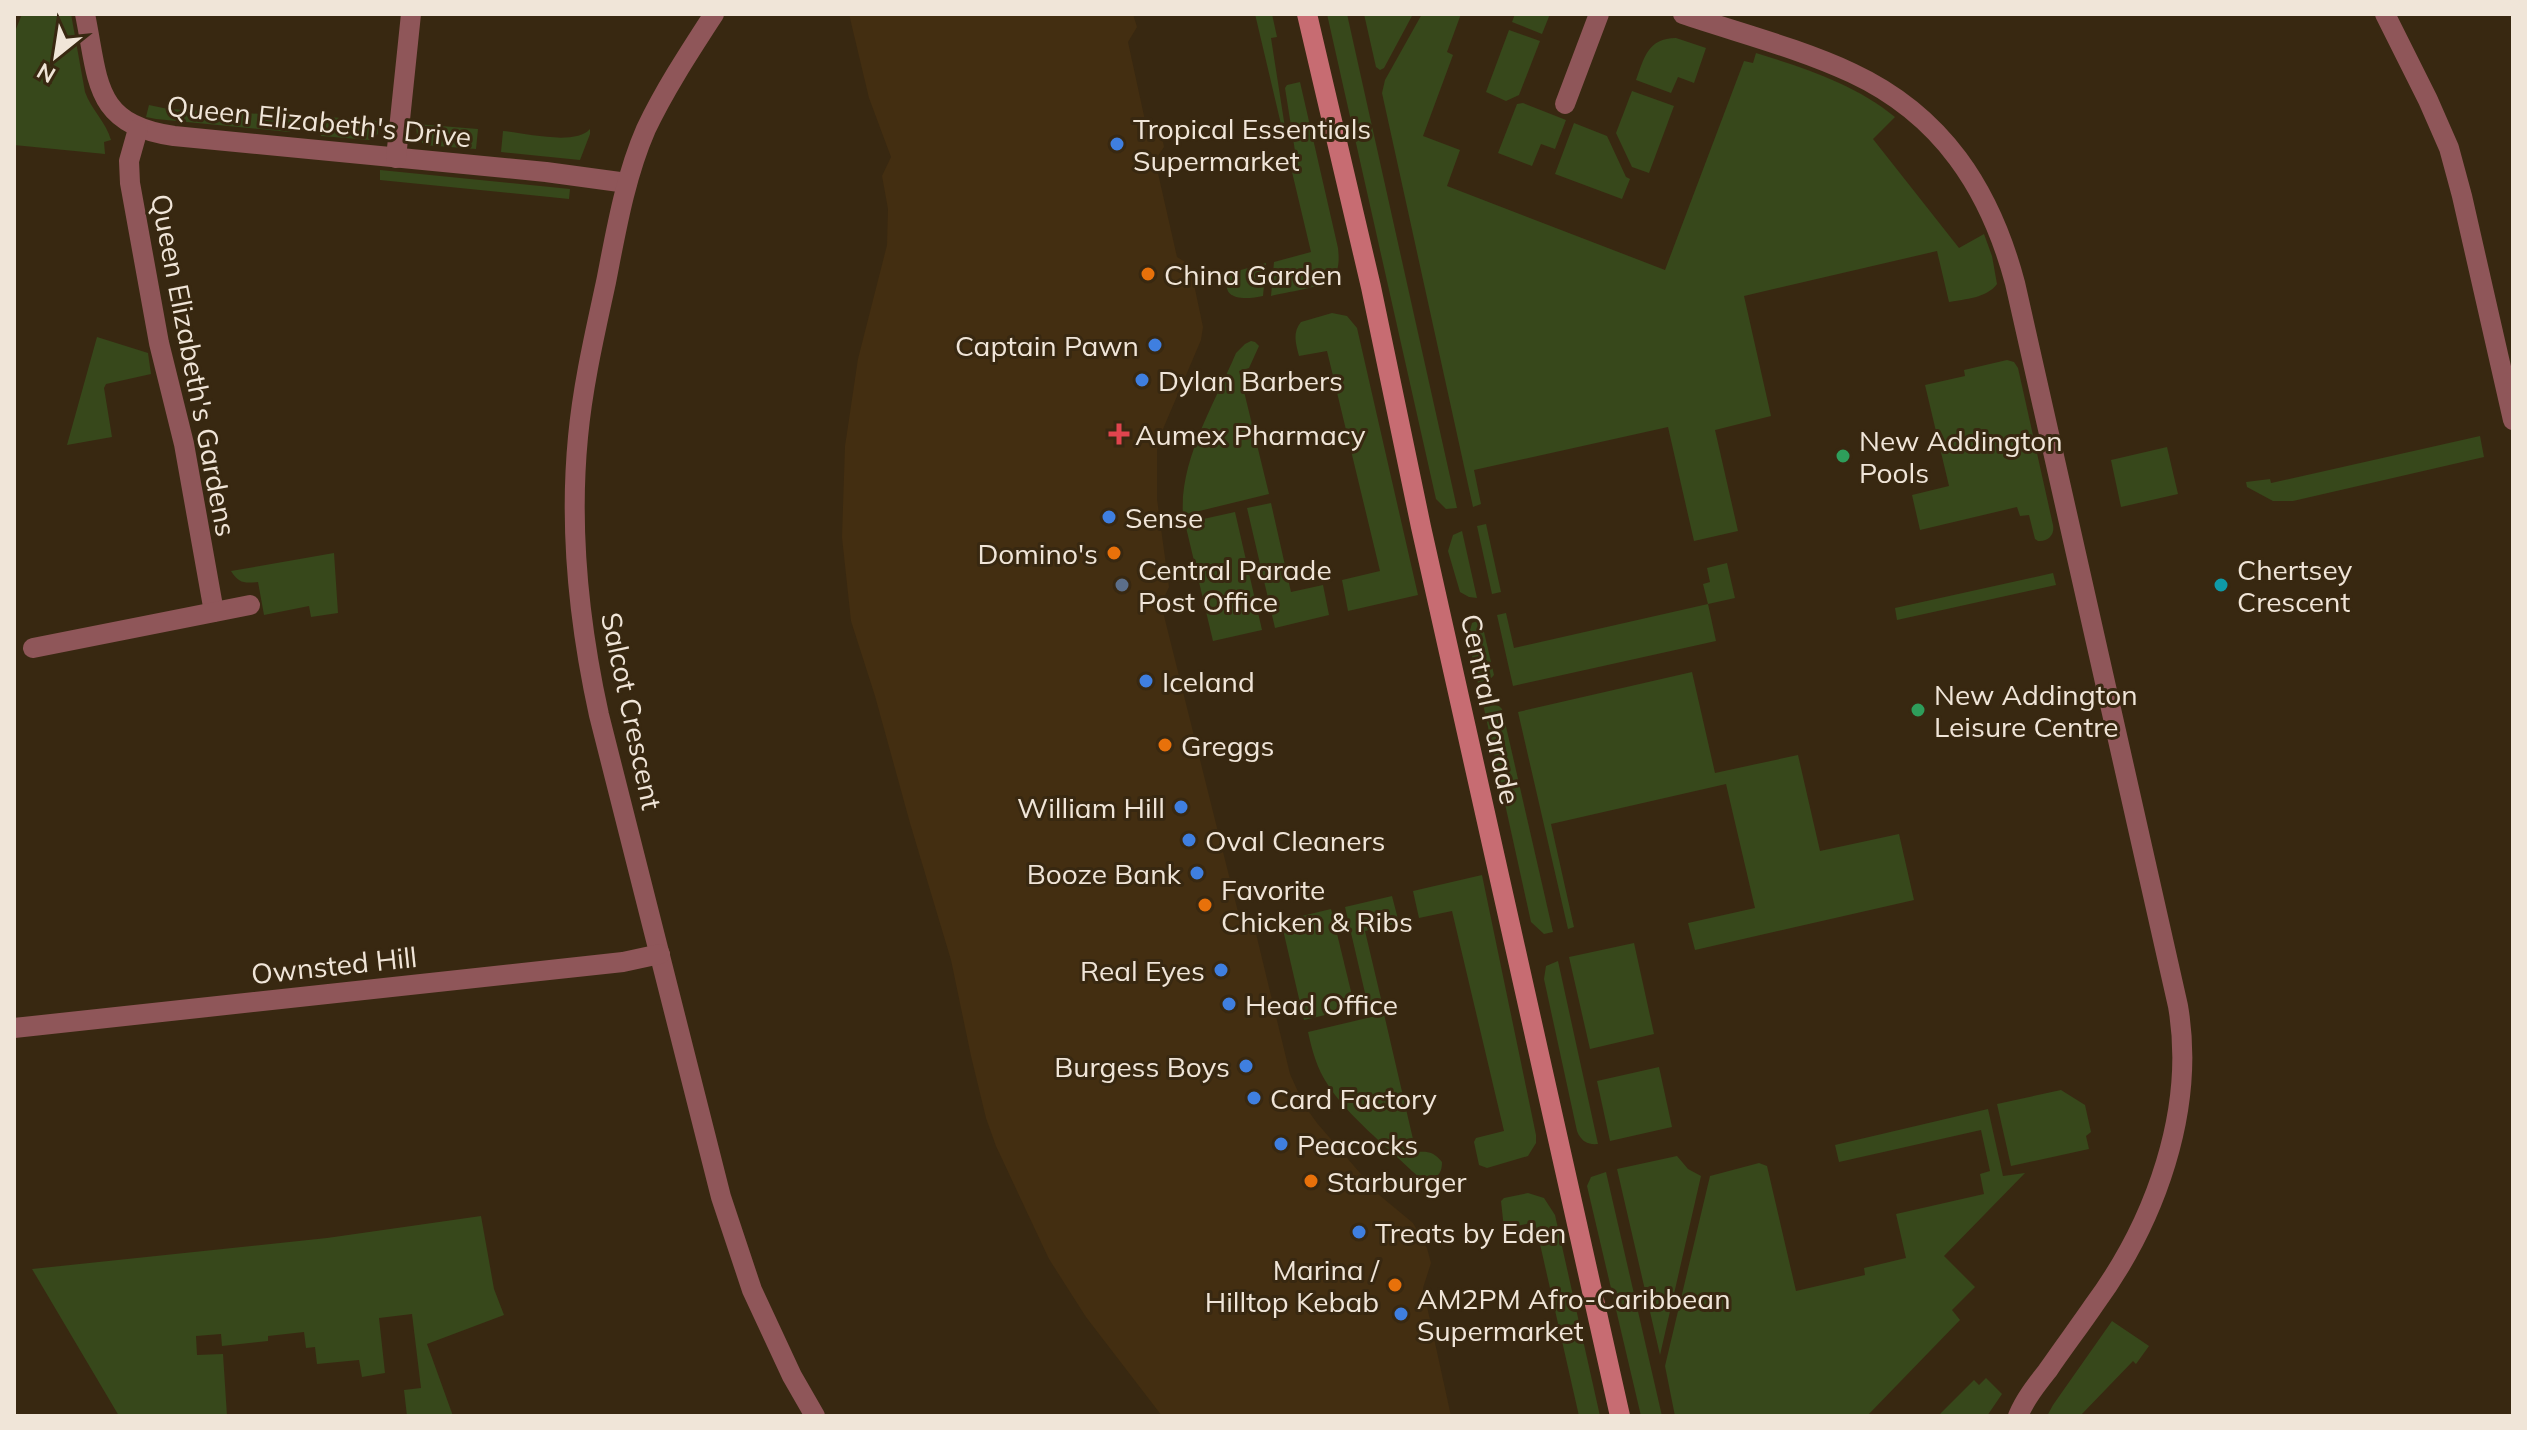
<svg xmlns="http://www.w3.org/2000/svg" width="2527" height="1430" viewBox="0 0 2527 1430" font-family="Mulish,sans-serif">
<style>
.built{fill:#432e11}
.green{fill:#37481b}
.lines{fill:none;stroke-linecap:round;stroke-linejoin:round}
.street{stroke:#8f5659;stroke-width:20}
.secondary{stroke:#c76c72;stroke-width:20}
.shop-dot{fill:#3f7fe0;stroke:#382811;stroke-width:3}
.food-dot{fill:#e8710a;stroke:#382811;stroke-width:3}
.health-dot{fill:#e0444e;stroke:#382811;stroke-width:3}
.leisure-dot{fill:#2e9e5b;stroke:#382811;stroke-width:3}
.service-dot{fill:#5c6f8a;stroke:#382811;stroke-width:3}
.culture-dot{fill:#0f9aa8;stroke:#382811;stroke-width:3}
.labels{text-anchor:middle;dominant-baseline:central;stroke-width:6;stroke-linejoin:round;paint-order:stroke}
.street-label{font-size:28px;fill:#f0e5d8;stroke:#382811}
.poi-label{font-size:28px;fill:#f0e5d8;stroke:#382811;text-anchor:start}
</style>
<rect width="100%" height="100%" fill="#382811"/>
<path class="built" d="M 849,14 L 1133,14 L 1137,27 L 1128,42 L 1146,125 L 1161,132 L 1164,147 L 1155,160 L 1177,257 L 1190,265 L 1203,327 L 1201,340 L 1163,429 L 1157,450 L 1157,499 L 1169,587 L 1161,604 L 1240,920 L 1252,917 L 1290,1074 L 1304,1105 L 1317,1123 L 1378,1194 L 1413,1223 L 1427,1248 L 1431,1263 L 1423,1288 L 1451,1416 L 1162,1416 L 1086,1317 L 1049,1259 L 996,1146 L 986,1118 L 971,1056 L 951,960 L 910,823 L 875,696 L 851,621 L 842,537 L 845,446 L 858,359 L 887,245 L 888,209 L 882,176 L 891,157 L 869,98 Z"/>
<g class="green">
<path d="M 22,14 L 71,14 L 85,92 C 91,109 106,122 111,140 L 104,142 L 105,154 L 14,145 L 14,34 Z"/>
<path d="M 1255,14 L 1272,14 L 1277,37 L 1271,38 L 1286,134 L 1284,137 Z"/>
<path d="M 1327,14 L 1347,14 L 1457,508 L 1446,509 L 1436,499 Z"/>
<path d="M 1364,14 L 1413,14 L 1384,68 L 1380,70 L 1376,67 Z"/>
<path d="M 1422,14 L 1461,14 L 1447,52 L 1453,55 L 1423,136 L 1460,150 L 1447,186 L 1665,270 L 1744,61 L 1753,63 L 1756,53 C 1804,68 1855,84 1895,117 L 1873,139 L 1959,248 L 1984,234 L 1992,256 L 1997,284 C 1987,298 1965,299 1949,302 L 1937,251 L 1744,296 L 1771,416 L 1715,430 L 1738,531 L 1694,541 L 1668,427 L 1474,470 L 1481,504 L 1473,507 L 1382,93 L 1385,80 Z"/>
<path d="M 1515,14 L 1550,14 L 1542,34 L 1512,22 Z"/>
<path d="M 1509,30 L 1540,41 L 1519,95 L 1506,101 L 1486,92 Z"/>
<path d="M 1676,38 L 1706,48 L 1694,83 L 1678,77 L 1671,93 L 1636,80 C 1644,58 1648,38 1676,38 Z"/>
<path d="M 1300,82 L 1338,248 C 1339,257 1340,271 1332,278 C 1323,288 1285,292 1271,296 L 1274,262 L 1311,252 L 1292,172 L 1298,170 L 1285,88 L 1287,85 Z"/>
<path d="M 1632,91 L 1674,106 L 1649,173 L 1632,167 L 1616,133 Z"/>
<path d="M 1523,103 L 1566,120 L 1555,149 L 1541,144 L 1532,166 L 1498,153 L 1517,104 Z"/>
<path d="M 149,105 L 168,109 L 299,116 L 290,132 L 156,119 L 146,117 Z"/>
<path d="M 317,116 L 378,121 L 378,134 L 370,140 L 321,136 Z"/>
<path d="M 1574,123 L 1607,136 L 1626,177 L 1630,179 L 1622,199 L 1555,174 Z"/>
<path d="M 416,124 L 478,129 L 476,149 L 424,145 L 417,136 Z"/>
<path d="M 590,129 L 590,134 L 580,160 L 501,152 L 503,131 C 524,133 576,146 590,129 Z"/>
<path d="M 380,170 L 570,189 L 569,199 L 380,180 Z"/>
<path d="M 1266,263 L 1263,296 C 1245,300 1217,301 1230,273 Z"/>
<path d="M 1332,313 L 1347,316 L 1357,328 L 1418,595 L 1348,611 L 1342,580 L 1380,571 L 1327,351 L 1299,356 C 1296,344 1292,333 1301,322 Z"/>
<path d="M 97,337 L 148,353 L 151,374 L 106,384 L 104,388 L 112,437 L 67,445 Z"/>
<path d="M 1251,341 L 1255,342 L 1259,346 L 1249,368 L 1239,371 L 1269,494 L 1183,515 C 1179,460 1215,403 1236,353 L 1245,344 Z"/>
<path d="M 2007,360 L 2014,362 L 2018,368 L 2053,525 C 2055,535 2048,542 2038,541 L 2035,539 L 2029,515 L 2020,516 L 2017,507 L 1920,530 L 1912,495 L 1949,486 L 1925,385 L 1965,376 L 1964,370 Z"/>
<path d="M 2480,436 L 2484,457 L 2293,501 L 2273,501 L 2247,487 L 2246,482 L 2270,479 L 2271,483 Z"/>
<path d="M 2167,447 L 2178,494 L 2121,507 L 2111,460 Z"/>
<path d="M 1271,503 L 1291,592 L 1323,585 L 1329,615 L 1275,628 L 1247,508 Z"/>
<path d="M 1235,512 L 1262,630 L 1213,641 L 1185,523 Z"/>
<path d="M 1486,524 L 1501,592 L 1492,594 L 1477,526 Z"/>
<path d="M 1462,531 L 1477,598 L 1469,597 L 1460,592 L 1448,551 L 1453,535 Z"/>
<path d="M 334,553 L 338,613 L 311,617 L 309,606 L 264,615 L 258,582 C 245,583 239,584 231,571 Z"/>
<path d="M 1727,563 L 1735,598 L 1708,604 L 1716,641 L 1513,686 L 1497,615 L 1506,613 L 1514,648 L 1708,604 L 1703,584 L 1710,582 L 1707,568 Z"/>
<path d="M 2053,573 L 2056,585 L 1897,620 L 1895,608 Z"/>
<path d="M 1481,619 L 1494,675 L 1483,687 L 1479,688 L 1468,638 L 1472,623 Z"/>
<path d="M 1692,672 L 1715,773 L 1798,755 L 1820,851 L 1899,834 L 1914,900 L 1695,950 L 1688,923 L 1755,908 L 1726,784 L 1551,824 L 1574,927 L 1568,929 L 1518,712 Z"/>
<path d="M 1487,704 L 1499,706 L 1502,709 L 1553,932 L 1544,934 L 1531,922 L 1483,704 Z"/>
<path d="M 1482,875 L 1536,1135 L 1536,1143 L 1528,1156 L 1487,1168 L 1479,1165 L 1474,1142 L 1476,1138 L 1504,1131 L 1452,911 L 1419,918 L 1413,891 Z"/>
<path d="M 1392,896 L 1399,923 L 1365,931 L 1382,1003 L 1368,1006 L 1345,907 Z"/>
<path d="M 1331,909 L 1355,1008 L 1304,1020 L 1281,921 Z"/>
<path d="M 1634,943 L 1654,1034 L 1590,1049 L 1569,957 Z"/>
<path d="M 1558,961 L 1598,1144 C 1587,1145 1581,1141 1577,1131 L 1544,979 L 1546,966 Z"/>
<path d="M 1384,1014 L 1416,1152 C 1428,1151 1434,1152 1442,1162 C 1442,1172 1439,1176 1430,1180 L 1420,1178 L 1412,1171 C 1386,1146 1347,1115 1328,1085 C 1317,1069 1312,1050 1308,1032 Z"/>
<path d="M 1659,1067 L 1672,1127 L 1610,1141 L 1597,1081 Z"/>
<path d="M 2061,1090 L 2085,1105 L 2091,1132 L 2086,1136 L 2089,1149 L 2011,1166 L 1997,1104 Z"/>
<path d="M 1988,1109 L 2003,1176 L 2025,1173 L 1944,1256 L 1975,1287 L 1952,1310 L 1960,1320 L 1867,1416 L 1675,1416 L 1665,1366 L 1710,1176 L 1759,1163 L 1767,1166 L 1796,1291 L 1865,1275 L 1864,1268 L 1906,1258 L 1896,1214 L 1984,1194 L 1980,1174 L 1990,1171 L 1981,1130 L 1839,1162 L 1835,1145 Z"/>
<path d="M 1677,1156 L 1688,1169 L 1701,1176 L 1660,1355 L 1617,1169 Z"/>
<path d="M 1606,1172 L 1662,1416 L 1641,1416 L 1587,1186 L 1591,1177 Z"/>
<path d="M 1528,1193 L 1544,1198 L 1555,1215 L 1600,1416 L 1579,1416 L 1535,1222 L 1504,1229 L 1501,1201 L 1504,1198 Z"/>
<path d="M 481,1216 L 494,1289 L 504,1315 L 427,1344 L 453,1416 L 407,1416 L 404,1390 L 421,1388 L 412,1314 L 379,1318 L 385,1373 L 362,1377 L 359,1360 L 317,1364 L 315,1347 L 306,1348 L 304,1332 L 268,1336 L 268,1341 L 222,1346 L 221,1334 L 196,1336 L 197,1355 L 223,1354 L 227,1416 L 119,1416 L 32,1269 L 327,1238 Z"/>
<path d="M 2112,1321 L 2149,1346 L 2136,1364 L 2133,1361 L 2080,1416 L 2047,1416 L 2053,1405 Z"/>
<path d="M 1986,1378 L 2002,1394 L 1987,1416 L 1938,1416 L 1974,1380 L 1979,1385 Z"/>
</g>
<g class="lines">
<g class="street">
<path d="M 85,14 C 99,82 93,124 174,136 L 546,172 L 627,183"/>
<path d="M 714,14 C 690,51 665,89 646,129 C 625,177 616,231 606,282 C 595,333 583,384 578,437 C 569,530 579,624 599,715 L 721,1197 L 752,1290 L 792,1376 L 815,1416"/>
<path d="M 1683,14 C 1739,33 1798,48 1852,73 C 1942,115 1990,189 2015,283 L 2178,1006 C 2196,1110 2155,1222 2094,1305 C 2079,1327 2063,1348 2048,1370 C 2037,1384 2025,1399 2018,1416"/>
<path d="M 2385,14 L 2428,100 L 2449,148 L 2462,196 L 2513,420"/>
<path d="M 1565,104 L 1599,14"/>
<path d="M 138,129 L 129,161 L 130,183 L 159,343 L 184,444 L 214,612"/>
<path d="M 396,158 L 411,14"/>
<path d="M 33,648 L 250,605"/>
<path d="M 14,1028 L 623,962 L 660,954"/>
</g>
<path class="secondary" d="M 1307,14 L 1371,287 L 1421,527 L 1620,1416"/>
</g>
<g class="shop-dot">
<circle cx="1117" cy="144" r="8"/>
<circle cx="1155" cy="345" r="8"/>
<circle cx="1142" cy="380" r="8"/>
<circle cx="1109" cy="517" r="8"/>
<circle cx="1146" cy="681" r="8"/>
<circle cx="1181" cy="807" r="8"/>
<circle cx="1189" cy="840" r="8"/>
<circle cx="1197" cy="873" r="8"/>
<circle cx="1221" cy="970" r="8"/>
<circle cx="1229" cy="1004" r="8"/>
<circle cx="1246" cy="1066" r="8"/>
<circle cx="1254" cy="1098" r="8"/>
<circle cx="1281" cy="1144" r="8"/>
<circle cx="1359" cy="1232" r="8"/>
<circle cx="1401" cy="1314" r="8"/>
</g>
<g class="food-dot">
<circle cx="1148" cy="274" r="8"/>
<circle cx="1114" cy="553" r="8"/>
<circle cx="1165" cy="745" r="8"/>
<circle cx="1205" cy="905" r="8"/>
<circle cx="1311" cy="1181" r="8"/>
<circle cx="1395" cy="1285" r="8"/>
</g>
<path class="health-dot" d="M1115 422h8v8h8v8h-8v8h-8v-8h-8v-8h8z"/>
<g class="leisure-dot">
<circle cx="1843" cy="456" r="8"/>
<circle cx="1918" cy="710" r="8"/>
</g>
<circle class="service-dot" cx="1122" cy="585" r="8"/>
<circle class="culture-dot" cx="2221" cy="585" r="8"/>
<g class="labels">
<g class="street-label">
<text transform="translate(319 121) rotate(6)">Queen Elizabeth's Drive</text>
<text transform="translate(194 365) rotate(79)">Queen Elizabeth's Gardens</text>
<text transform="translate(1491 709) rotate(78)">Central Parade</text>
<text transform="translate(632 711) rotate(78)">Salcot Crescent</text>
<text transform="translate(334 965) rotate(-6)">Ownsted Hill</text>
</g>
<g class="poi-label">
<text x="1133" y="128">Tropical Essentials<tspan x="1133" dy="32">Supermarket</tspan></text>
<text x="1164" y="274">China Garden</text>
<text x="1139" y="345" text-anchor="end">Captain Pawn</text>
<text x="1158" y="380">Dylan Barbers</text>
<text x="1135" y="434">Aumex Pharmacy</text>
<text x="1859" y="440">New Addington<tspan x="1859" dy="32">Pools</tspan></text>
<text x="1125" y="517">Sense</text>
<text x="1098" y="553" text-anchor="end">Domino's</text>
<text x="1138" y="569">Central Parade<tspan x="1138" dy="32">Post Office</tspan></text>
<text x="2237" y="569">Chertsey<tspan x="2237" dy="32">Crescent</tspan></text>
<text x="1162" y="681">Iceland</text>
<text x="1934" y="694">New Addington<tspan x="1934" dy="32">Leisure Centre</tspan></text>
<text x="1181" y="745">Greggs</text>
<text x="1165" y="807" text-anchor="end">William Hill</text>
<text x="1205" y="840">Oval Cleaners</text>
<text x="1181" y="873" text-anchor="end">Booze Bank</text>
<text x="1221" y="889">Favorite<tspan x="1221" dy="32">Chicken &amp; Ribs</tspan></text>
<text x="1205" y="970" text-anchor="end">Real Eyes</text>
<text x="1245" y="1004">Head Office</text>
<text x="1230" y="1066" text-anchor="end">Burgess Boys</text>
<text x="1270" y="1098">Card Factory</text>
<text x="1297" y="1144">Peacocks</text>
<text x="1327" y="1181">Starburger</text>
<text x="1375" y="1232">Treats by Eden</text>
<text x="1379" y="1269" text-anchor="end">Marina /<tspan x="1379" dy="32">Hilltop Kebab</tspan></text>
<text x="1417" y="1298">AM2PM Afro-Caribbean<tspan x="1417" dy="32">Supermarket</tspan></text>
</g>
</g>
<rect width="2527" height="1430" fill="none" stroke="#f0e5d8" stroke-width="32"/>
<g transform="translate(56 56) rotate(210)" stroke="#382811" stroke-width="6" paint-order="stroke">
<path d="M0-6L14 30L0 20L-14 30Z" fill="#f0e5d8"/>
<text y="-12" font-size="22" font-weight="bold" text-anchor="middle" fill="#f0e5d8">N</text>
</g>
</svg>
